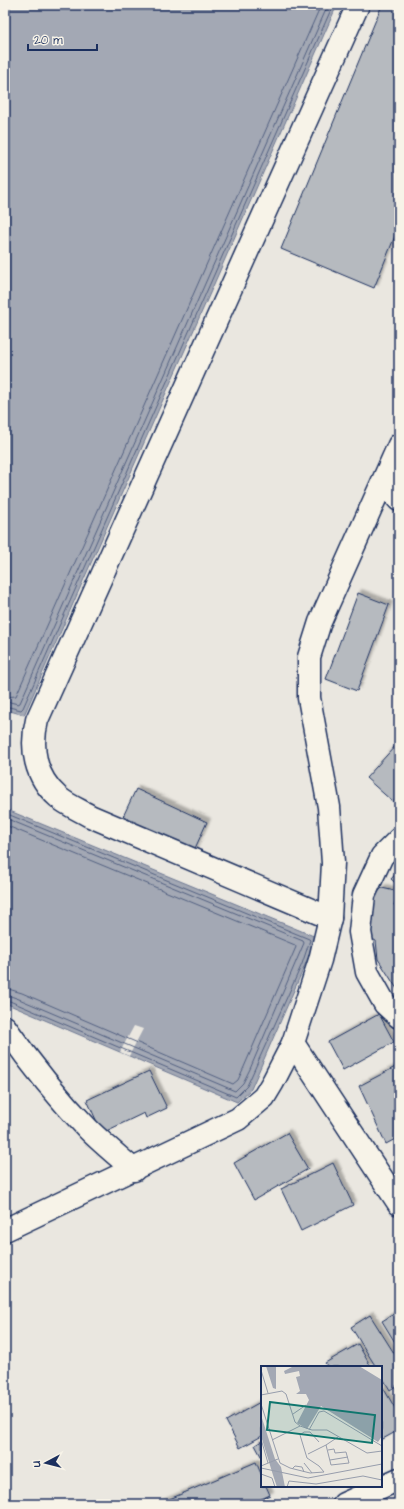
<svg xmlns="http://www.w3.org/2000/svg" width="404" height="1509" viewBox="0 0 404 1509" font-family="'Architects Daughter',sans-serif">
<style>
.water{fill:#a3a8b4;stroke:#6d7892}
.pier{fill:#eae7e0}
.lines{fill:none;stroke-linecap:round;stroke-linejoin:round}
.shore{stroke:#515f80;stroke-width:1}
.building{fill:#b6babf;stroke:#1b2f5e;filter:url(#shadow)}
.minor-casing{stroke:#1b2f5e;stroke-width:25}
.minor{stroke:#f7f3e8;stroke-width:22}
.inset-road{fill:none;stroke:#979dac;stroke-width:1}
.view{fill:#0f766e;fill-opacity:0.15;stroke:#0f766e;stroke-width:2}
.inset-edge{fill:none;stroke:#1b2f5e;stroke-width:2}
</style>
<defs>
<filter id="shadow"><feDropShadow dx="3.5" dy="-3.5" stdDeviation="1" flood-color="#0004"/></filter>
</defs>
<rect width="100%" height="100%" fill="#eae7e0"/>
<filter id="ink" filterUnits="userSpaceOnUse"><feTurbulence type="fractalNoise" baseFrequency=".025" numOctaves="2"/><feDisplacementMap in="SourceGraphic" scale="8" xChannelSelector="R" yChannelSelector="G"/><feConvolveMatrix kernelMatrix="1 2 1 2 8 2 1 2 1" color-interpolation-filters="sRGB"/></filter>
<g filter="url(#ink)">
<g class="water">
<path d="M 5,5 L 337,5 L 24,715 L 10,711 L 5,721 Z"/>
<path d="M 5,809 L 316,937 L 305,965 L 251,1089 L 237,1102 L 5,1003 Z"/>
</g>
<path class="pier" d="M 134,1026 L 143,1029 L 129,1056 L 120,1052 Z"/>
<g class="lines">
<g class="shore">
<path d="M 5,697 L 16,696 L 321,5"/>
<path d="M 5,704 L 10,702 L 18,704 L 20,703 L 328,5"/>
<path d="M 5,711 L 9,707 L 21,710 L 23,708 L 333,5"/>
<path d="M 5,813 L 309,939 L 310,940 L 302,964 L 247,1086 L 236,1097 L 5,999"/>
<path d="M 5,818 L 303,941 L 304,943 L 250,1069 L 243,1083 L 235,1091 L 19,999 L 5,994"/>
<path d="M 5,825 L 295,945 L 296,947 L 244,1067 L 238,1080 L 233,1084 L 22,993 L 5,988"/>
</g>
</g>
<g class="building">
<path d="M 382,5 L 399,5 L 399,226 L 374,288 L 281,249 Z"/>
<path d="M 358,593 L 389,605 L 357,691 L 326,679 Z"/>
<path d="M 397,744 L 399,746 L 399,795 L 393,802 L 366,778 Z"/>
<path d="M 136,789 L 207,822 L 192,855 L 120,823 Z"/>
<path d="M 399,870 L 399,886 L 391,879 Z"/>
<path d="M 382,888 L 399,892 L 394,905 L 399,910 L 399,992 L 378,959 L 376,941 L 366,936 L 364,907 Z"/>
<path d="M 379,1014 L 394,1042 L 343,1070 L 328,1042 Z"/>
<path d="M 399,1065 L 399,1137 L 386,1144 L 359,1086 Z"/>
<path d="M 149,1071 L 167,1108 L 146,1118 L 144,1113 L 102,1133 L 87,1100 Z"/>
<path d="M 287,1133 L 308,1169 L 254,1200 L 234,1163 Z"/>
<path d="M 333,1163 L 353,1205 L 301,1231 L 281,1189 Z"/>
<path d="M 399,1311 L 399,1349 L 382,1321 Z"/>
<path d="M 370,1315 L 399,1361 L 399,1384 L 390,1390 L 381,1375 L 381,1367 L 376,1367 L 351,1327 Z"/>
<path d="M 358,1344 L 371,1367 L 328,1367 L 325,1363 Z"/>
<path d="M 381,1384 L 399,1415 L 399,1430 L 381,1440 Z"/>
<path d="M 262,1401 L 262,1436 L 240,1448 L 226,1421 Z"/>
<path d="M 262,1441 L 262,1458 L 255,1445 Z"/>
<path d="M 256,1462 L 262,1476 L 262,1486 L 266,1486 L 270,1495 L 250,1504 L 158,1504 Z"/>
</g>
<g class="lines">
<g class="minor-casing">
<g id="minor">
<path d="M 383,482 L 399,500"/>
<path d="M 399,839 L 382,856 L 364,895 L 360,932 L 367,972 L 385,1004 L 399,1017"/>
<path d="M 330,918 L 90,816 C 80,810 67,805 58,797 C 35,777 30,748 37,720 L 358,5"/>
<path d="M 5,1027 C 30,1063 57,1097 88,1129 C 102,1143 118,1156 134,1170"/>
<path d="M 293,1043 L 399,1204"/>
<path d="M 5,1230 L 238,1119 L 264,1097 L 273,1082 L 293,1043 L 320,960 L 330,918 L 333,863 L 329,807 L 309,698 L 309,657 L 320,622 L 399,445"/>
<path d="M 344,1504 L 399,1479"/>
</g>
</g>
<use href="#minor" class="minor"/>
</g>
</g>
<g transform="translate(261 1366)">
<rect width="121" height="121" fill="#eae7e0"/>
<path d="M 5,0 L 15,0 L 15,23 L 12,22 ZM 33,0 L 98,0 L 121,14 L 121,70 L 117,76 L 60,40 L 46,63 L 36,57 L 48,34 L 45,28 L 35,28 L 39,25 L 35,11 L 39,10 L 38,5 L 24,8 L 23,5 ZM 0,49 L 14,93 L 20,101 L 24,121 L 16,121 L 12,109 L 0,70 Z" fill="#a3a8b4"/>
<path class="inset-road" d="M 0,4 L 7,27M 0,29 L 21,25 L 25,28 L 34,56 L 39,60 L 51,64 L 66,64 L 106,87 L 121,85M 0,38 L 19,97 L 29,102 L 49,107 L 63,106M 32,48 L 45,39M 48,64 L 58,46 L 63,45 L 121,80M 0,73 L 7,97M 11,74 L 39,60M 58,76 L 49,66 L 43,66 L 39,69 L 46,92 L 58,100 L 63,106M 67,84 L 73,83 L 74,87 L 85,86 L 88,97 L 70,99 L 65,79 L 77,71M 47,88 L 65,79M 69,94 L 87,91M 43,97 L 51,107M 121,99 L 121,112M 0,100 L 17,93M 0,102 L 47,112 L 121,98M 31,103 L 34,100 L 41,101 L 43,106M 0,108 L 11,112 L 14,121M 26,121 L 28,115 L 55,118 L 102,110 L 121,114"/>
<path class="view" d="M 9,36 L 114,49 L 111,77 L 6,64 Z"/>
<rect width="121" height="121" class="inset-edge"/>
</g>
<rect width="404" height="1509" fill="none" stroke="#f7f3e8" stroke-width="20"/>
<rect x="10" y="10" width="384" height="1489" fill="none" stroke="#1b2f5e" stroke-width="1.5" filter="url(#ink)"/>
<g transform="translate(46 1463) rotate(263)" stroke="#f7f3e8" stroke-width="3" paint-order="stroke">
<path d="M0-3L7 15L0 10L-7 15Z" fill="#1b2f5e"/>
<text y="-6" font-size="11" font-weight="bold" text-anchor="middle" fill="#1b2f5e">U</text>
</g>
<path d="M28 44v6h69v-6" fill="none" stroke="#1b2f5e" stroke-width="2"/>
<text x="34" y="44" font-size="12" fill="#1b2f5e" stroke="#f7f3e8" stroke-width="3" paint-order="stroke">20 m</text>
</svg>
